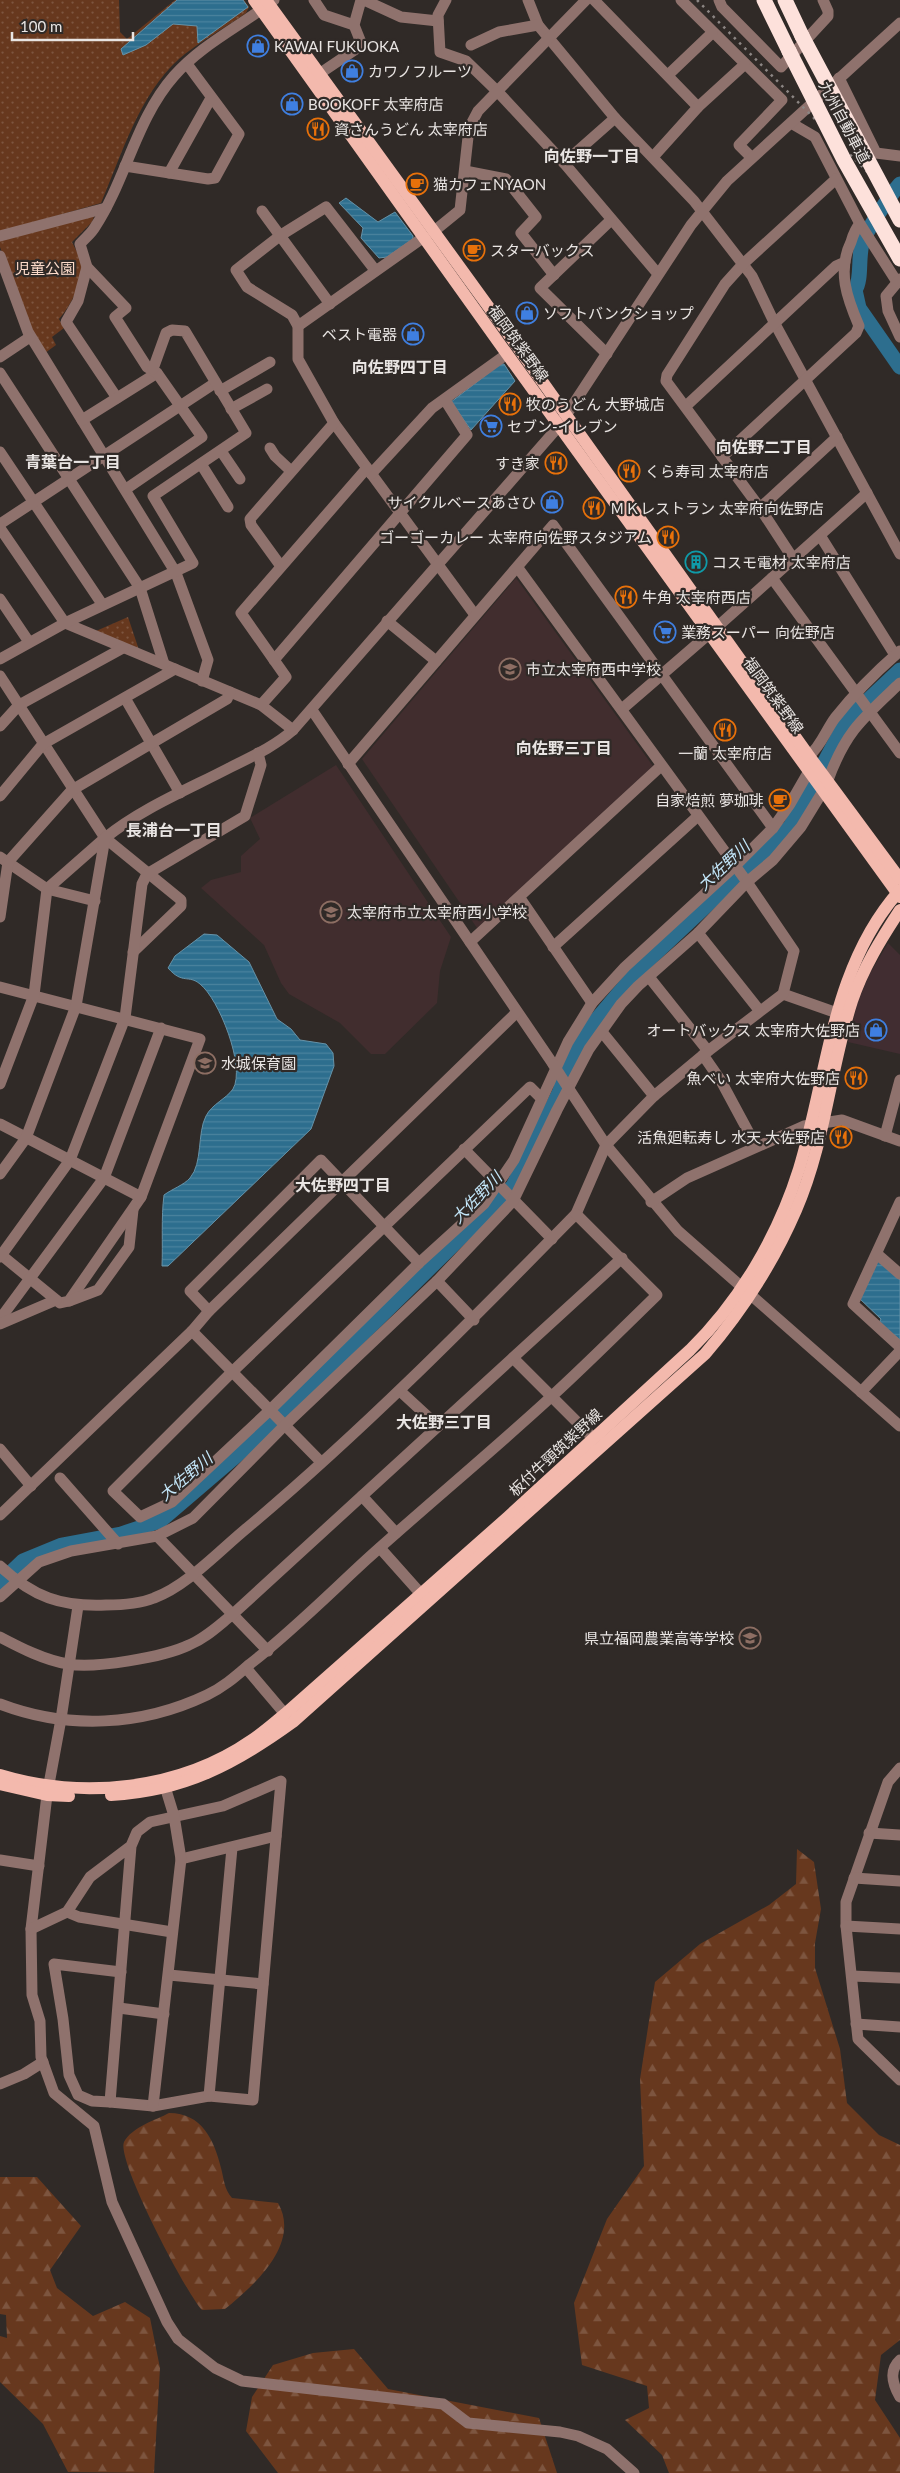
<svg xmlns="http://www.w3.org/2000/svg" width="900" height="2473" viewBox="0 0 900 2473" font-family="Lato,'Noto Sans JP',sans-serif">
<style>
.commercial{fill:#412d31}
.education{fill:#412d2e}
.forest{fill:url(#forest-firs)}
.park{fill:url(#park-dots)}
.water{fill:url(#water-rules);stroke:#6592a8}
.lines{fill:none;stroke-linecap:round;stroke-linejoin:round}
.river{stroke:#2d6e8e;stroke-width:15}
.minor{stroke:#8f726d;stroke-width:11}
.major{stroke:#f3b9ad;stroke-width:12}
.highway{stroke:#fde1db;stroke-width:15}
.rail{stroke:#8c8684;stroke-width:2.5;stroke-dasharray:2.5 5;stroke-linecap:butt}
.minor-bridge{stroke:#8f726d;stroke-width:11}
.highway-bridge{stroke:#fde1db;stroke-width:15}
.labels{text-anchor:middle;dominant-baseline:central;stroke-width:4.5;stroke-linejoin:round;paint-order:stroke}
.poi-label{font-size:15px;fill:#e9e5e3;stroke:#302a27;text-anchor:start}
.street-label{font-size:15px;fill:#e9e5e3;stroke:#302a27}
.park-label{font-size:15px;fill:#fddbca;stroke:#302a27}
.neighbourhood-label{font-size:16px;font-weight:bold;fill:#e9e5e3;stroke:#302a27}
.water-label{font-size:16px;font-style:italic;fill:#c4e7fa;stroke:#302a27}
</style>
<defs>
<pattern id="forest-firs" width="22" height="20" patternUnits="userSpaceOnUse" patternTransform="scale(1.25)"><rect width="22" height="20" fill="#67381e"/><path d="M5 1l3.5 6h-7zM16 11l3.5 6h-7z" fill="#7d553f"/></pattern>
<pattern id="park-dots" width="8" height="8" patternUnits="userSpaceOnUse" patternTransform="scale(1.25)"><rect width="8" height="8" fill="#67381e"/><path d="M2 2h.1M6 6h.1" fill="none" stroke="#7d553f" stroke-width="1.8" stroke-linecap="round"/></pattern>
<pattern id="water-rules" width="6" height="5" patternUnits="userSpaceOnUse" patternTransform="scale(1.25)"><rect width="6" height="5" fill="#2d6e8e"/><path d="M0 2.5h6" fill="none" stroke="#4b839e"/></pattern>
</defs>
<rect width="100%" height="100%" fill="#302a27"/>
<path class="commercial" d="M 888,943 L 900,955 L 900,1054 L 848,1042 L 857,1004 L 869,975 Z"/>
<g class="education">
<path d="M 516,578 L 653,766 L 477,928 L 362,759 Z"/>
<path d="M 336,765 L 451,937 L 440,971 L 437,1003 L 385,1054 L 371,1054 L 340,1023 L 289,994 L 281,983 L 264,945 L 201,888 L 211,880 L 241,872 L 241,856 L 260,839 L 250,818 Z"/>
</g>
<g class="forest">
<path d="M 797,1849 L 814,1862 L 821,1909 L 815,1943 L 815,1968 L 840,2049 L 847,2103 L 879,2135 L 900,2145 L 900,2340 L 881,2355 L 875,2400 L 900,2438 L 900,2473 L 669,2473 L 662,2455 L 625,2420 L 649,2408 L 647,2386 L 582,2365 L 574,2303 L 607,2219 L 644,2166 L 640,2079 L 655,1982 L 700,1944 L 769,1905 L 796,1884 Z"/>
<path d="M 169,2113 C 202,2113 214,2140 221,2168 C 224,2179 224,2189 232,2198 L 278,2203 C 301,2243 255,2285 225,2309 L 202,2310 C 186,2293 116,2160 124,2142 C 132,2127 156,2120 169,2113 Z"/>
<path d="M 0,2177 L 37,2177 L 81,2226 L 50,2270 L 57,2288 L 93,2316 L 125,2302 L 150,2318 L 160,2368 L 154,2473 L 68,2472 L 43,2424 L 0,2382 L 0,2336 L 7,2338 L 6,2315 L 0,2314 Z"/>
<path d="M 354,2349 L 388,2389 L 539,2418 L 557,2473 L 278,2473 L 246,2431 L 252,2397 L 273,2365 L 313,2353 Z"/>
</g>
<g class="park">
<path d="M 0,0 L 119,0 L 120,32 L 127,39 L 175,0 L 244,0 L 249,7 L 246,13 C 226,27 196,44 179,59 C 139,95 122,154 101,203 L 0,232 Z"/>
<path d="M 95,214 L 92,222 L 72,242 L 84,266 C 79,286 73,303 59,319 L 64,328 L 52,337 L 56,345 L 45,353 L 31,332 L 0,247 L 0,239 Z"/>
<path d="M 128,617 L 139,650 L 96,631 Z"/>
</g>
<g class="water">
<path d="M 177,0 L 243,0 L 248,7 L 198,43 L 197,26 L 173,24 L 146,45 L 123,55 L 121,49 Z"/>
<path d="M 346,198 L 378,222 L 395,212 L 413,236 L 413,239 L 387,257 L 379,258 L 361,238 L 363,228 L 339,203 Z"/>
<path d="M 500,364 L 504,364 L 515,381 L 471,430 L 451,402 Z"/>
<path d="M 204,934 L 217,935 L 249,962 L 277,1019 L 291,1029 L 300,1040 L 326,1044 L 333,1053 L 334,1066 L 311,1129 L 168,1266 L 162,1266 C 163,1243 161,1218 164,1195 C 172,1189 184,1185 190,1178 C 203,1163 197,1133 206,1116 C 212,1104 226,1099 233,1089 C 246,1067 219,999 200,984 C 188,974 183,985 168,968 L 175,956 Z"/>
<path d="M 879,1261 L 900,1280 L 900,1340 L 879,1323 L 881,1319 L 859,1298 L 875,1263 Z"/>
</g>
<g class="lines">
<g class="river">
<path d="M 900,184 C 891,194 865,232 862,244 C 858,258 862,280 855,290 L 859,308 L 900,367"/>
<path d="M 0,1583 L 23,1561 L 62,1545 L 121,1534 L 160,1521 L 256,1439 L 513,1186 L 560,1091 L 565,1070 L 596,1020 L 641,967 L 790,827 L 847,720 L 900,670"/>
</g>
<g class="minor">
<path d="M 314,0 L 324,15 L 354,25"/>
<path d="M 364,0 L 401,17 L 438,21"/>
<path d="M 446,0 L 438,15 L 440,52 L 466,61 L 498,92 L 564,163 L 658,274"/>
<path d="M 528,0 L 538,25 L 615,118 L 694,201 L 752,276 L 774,322 L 900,554"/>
<path d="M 594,0 L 698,107"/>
<path d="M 681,0 L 782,100 L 739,145 L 751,157"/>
<path d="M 719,0 L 722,7 L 781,67 L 828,16 L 828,11 L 823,0"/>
<path d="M 471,45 L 499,32 L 538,25"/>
<path d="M 319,74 L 362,45 L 354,25 L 361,0"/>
<path d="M 668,75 L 712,33"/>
<path d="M 839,78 L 876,153 L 900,156"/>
<path d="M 791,123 L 815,137 L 860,224 L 897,282"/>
<path d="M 653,157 L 698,107 L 744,65"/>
<path d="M 564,163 L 615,118"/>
<path d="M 125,166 L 208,179 L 215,178 L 239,134 L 187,64"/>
<path d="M 465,171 L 506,179 L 536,217 L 521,233 L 554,275"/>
<path d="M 169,173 L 211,98"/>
<path d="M 262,211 L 330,304"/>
<path d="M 433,232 L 460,210 L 469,128 L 478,111 L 586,0"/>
<path d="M 0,236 L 106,208"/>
<path d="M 0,256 L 28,332 L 176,573 L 208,660 L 202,681"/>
<path d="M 87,267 L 78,301 L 66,322 L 117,398"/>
<path d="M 375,270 L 326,207 L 281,235 L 236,270 L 247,287 L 292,315 L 298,326 L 298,359 L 334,423 L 475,615"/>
<path d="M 900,279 L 886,296 L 888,311 L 900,337"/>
<path d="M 298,326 L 424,237"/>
<path d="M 607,354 L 540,288 L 611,220"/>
<path d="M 0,357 L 30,337"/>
<path d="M 0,373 L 140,588 L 164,664"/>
<path d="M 220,391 L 270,362"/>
<path d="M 686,406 L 836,266 L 845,262"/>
<path d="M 231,409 L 267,389"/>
<path d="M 82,420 L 157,373"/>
<path d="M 270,448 L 275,456 L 291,471"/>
<path d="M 221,451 L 240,479"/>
<path d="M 0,452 L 102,604"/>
<path d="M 722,457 L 856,333 L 859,326 C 847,298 837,271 851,242 C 853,235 855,229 860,224"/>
<path d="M 201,464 L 228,507"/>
<path d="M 371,474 L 432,408 L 507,354"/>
<path d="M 126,489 L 202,437 L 157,373 L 147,367 L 115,317 L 126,308 L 87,267 L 80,244 C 85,238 91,234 95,227 C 126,180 136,119 174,76 C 202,44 241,26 274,0"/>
<path d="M 760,508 L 837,437"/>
<path d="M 0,524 L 215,383"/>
<path d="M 0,528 L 65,623 L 261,705 L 293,730"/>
<path d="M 821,537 L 895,655"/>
<path d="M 794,560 L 760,508 L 666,381 L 667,375 L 725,284 L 743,264 L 836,179"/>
<path d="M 280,565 L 251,525 L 250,519 L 334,423"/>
<path d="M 772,578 L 900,753"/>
<path d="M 0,599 L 29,642"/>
<path d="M 387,621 L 436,661"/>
<path d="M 717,627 L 867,493"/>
<path d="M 0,659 L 65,623 L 193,563 L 153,496 L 246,433 L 185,331 L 172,330 L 166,333 L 153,369"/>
<path d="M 274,660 L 467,435 L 445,400"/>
<path d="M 0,676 L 105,838 L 181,900 L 181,906 L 133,952"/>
<path d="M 125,698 L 180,793"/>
<path d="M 261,705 L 286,677 L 241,613 L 367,468"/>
<path d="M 622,709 L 710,633"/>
<path d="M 312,710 L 553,1064"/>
<path d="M 0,726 L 19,705 L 123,648"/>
<path d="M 809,756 C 821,746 826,730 835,718 C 854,694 877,671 900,651"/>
<path d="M 348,764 L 553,525 L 773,828"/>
<path d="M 828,780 C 846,731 863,718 900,683"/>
<path d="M 0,796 L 43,744 L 175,669"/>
<path d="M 0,857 L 47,889 L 95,901"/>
<path d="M 520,898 L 592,1003"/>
<path d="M 0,917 L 8,862 L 72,790 L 227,699 L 230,692"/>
<path d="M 698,933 L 759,1010"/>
<path d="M 470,942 L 661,766"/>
<path d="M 553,947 L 698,816"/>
<path d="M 649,977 L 708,1051"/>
<path d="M 0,987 L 200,1039 L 141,1197 L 69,1301 L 60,1303 L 0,1254"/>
<path d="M 783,994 L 837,1013"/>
<path d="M 602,1032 L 654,1096"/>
<path d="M 703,1055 L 721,1081 L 756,1146"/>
<path d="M 0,1084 L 34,995 L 47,889 L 105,838"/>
<path d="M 569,1089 L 606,1145 L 678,1231 L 900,1426"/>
<path d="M 541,1098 L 530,1087 L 231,1373 L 113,1491 L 140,1517 L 172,1502 L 269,1411 L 419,1263 L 484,1204 L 514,1160 L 568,1042 L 592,1003 L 625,967 L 735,866 L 773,828 L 790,804 L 809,771"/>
<path d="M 0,1124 L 141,1197"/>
<path d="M 885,1136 L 900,1080"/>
<path d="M 464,1149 L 552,1239"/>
<path d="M 0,1174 L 26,1138 L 76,1006 L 105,838 C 142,808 189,789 231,767 C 253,756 275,746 293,730 L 559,426 L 691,225 L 727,181 L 900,23"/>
<path d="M 651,1202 L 687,1178 L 804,1126 L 842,1120 L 900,1141"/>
<path d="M 900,1202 L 853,1304 L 900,1347"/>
<path d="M 877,1254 L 900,1274"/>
<path d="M 0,1257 L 70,1160 L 125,1018 L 142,884 L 147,874 L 245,816 L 261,765 L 258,753"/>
<path d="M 437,1281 L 474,1320"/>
<path d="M 69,1301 L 98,1290 L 129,1247 L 133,1210"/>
<path d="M 209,1311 L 190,1291 L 321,1160 L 419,1263"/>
<path d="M 0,1319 L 104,1178 L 161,1028"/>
<path d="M 0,1324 L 56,1300"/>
<path d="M 192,1331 L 321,1462"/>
<path d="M 513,1358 L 593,1438"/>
<path d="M 400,1391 L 438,1426"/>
<path d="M 861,1392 L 900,1351"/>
<path d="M 0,1449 L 31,1486"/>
<path d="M 60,1478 L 118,1544"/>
<path d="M 362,1496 L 396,1533"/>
<path d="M 0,1515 L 192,1331 L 209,1311 L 517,1012"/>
<path d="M 157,1536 L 268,1651"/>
<path d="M 380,1548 L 421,1594"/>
<path d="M 0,1566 C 33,1597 61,1607 106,1605 C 122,1605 139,1604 154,1598 C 187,1586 220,1550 247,1528 C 360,1433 464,1328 567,1223 L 576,1214 L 606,1145 L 654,1096 L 708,1051 L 783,994 L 794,951 L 747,882 L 518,568"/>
<path d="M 0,1597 L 39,1562 L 71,1551 L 157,1536 L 193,1518 L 284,1426 L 437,1281 L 513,1201 L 557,1110 L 589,1049 L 621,1004 L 638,986 L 698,933 L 747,882 L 773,860 L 801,827 L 823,791"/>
<path d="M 78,1606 L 61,1719 L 47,1795 L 31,1929 L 32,1995 L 40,2021 L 41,2057 L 54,2093 L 94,2126 L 112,2202 L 167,2322 L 178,2339 L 215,2368 L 242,2381 L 443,2404 L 468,2423 L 560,2432 L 578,2436 L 607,2449 L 634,2473"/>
<path d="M 0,1637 C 21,1648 44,1660 68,1664 C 94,1669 164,1657 189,1645 C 206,1638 219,1625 233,1614 L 622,1258"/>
<path d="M 246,1668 L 285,1714"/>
<path d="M 0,1704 C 68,1730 142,1726 207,1695 C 224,1687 236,1676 250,1664 C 291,1632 328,1595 366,1560 C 427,1505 490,1453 551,1397 C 587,1364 622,1329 657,1295 L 576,1214"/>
<path d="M 900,1768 L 888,1782 L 846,1902 L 846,1926 L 858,2039 L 900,2080"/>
<path d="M 869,1833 L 900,1835"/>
<path d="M 181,1859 L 276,1836"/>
<path d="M 0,1860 L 39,1866"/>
<path d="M 854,1878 L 900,1881"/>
<path d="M 67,1912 L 79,1917 L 172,1932"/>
<path d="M 846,1926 L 900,1929"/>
<path d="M 31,1929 L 67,1912 L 90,1877 L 131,1846 L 137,1832 L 150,1822 L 223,1806 L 281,1781 L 253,2100 L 209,2096 L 153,2106 L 110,2102 L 131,1846"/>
<path d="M 169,1975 L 263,1984"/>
<path d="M 852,1976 L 900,1978"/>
<path d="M 119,2008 L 164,2014"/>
<path d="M 856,2024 L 900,2027"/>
<path d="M 0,2084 L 24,2074 L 43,2062"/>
<path d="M 209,2096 L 232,1848"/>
<path d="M 110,2102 L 92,2101 L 78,2095 L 69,2075 L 63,2019 L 54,1964 L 121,1972"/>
<path d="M 153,2106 L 181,1859 L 174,1816 L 163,1780"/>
<path d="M 900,2360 C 888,2371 893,2385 900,2397"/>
</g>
<g class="major">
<path d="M 254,0 L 507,354 L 900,897"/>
<path d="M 266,0 L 517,346 L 809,756 L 900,879"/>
<path d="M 0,1775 C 83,1800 180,1790 252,1740 C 264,1732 274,1723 285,1714 L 508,1517 L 690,1350 C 740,1301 778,1236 799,1169 C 828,1075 831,967 900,890"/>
<path d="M 0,1784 L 47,1795 L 69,1796"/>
<path d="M 111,1795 C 184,1791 235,1764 293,1722 L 705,1354 C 742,1311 773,1263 796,1210 C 825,1144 830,1069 852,1001 C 863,968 881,939 900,910"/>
</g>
<g class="highway">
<path d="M 764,0 L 789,51"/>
<path d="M 785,0 L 802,36"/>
</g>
<path class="rail" d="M 697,0 L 900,205"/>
<path class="minor-bridge" d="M 553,1064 L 569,1089"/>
<g class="highway-bridge">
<path d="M 802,36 L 900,220"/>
<path d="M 789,51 L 844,160 L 900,259"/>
</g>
</g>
<defs>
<g id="shop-ring" transform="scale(1.125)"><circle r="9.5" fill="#302a27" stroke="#3f7fe0" stroke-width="1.5"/><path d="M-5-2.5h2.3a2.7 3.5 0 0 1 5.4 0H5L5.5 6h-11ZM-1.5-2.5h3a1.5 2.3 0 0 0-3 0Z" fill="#3f7fe0"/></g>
<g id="restaurant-ring" transform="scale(1.125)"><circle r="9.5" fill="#302a27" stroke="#e8710a" stroke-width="1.5"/><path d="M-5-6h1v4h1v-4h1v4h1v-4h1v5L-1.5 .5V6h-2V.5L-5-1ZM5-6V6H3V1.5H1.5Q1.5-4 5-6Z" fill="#e8710a"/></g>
<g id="cafe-ring" transform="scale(1.125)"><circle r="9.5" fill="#302a27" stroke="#e8710a" stroke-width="1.5"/><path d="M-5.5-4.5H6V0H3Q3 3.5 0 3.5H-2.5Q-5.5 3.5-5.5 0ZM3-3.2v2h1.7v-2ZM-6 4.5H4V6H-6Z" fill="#e8710a"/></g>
<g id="supermarket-ring" transform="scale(1.125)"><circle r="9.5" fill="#302a27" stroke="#3f7fe0" stroke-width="1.5"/><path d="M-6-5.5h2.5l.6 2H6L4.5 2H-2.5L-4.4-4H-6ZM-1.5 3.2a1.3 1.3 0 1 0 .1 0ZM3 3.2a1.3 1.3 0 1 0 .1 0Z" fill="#3f7fe0"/></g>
<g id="building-ring" transform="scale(1.125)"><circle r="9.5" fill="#302a27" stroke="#0f9aa8" stroke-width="1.5"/><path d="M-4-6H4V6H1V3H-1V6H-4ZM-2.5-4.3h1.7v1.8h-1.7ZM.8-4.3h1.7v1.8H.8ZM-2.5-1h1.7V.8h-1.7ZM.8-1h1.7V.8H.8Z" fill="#0f9aa8"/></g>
<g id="school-ring" transform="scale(1.125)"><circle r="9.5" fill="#302a27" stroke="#8d6e63" stroke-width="1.5"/><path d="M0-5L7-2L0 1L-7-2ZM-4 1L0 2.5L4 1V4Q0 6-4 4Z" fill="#8d6e63"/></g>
</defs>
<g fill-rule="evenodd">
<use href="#shop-ring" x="258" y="46"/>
<use href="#shop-ring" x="352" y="71"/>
<use href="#shop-ring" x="292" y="104"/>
<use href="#restaurant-ring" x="318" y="129"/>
<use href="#cafe-ring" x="417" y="184"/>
<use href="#cafe-ring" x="474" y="250"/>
<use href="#shop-ring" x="527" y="313"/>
<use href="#shop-ring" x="413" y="334"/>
<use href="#restaurant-ring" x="510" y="404"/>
<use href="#supermarket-ring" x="491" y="426"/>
<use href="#restaurant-ring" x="556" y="463"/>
<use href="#restaurant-ring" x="629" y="471"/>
<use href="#shop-ring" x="552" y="502"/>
<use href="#restaurant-ring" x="594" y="508"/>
<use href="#restaurant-ring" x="668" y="537"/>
<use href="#building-ring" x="696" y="562"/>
<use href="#restaurant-ring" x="626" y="597"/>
<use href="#supermarket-ring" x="665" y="632"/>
<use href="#school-ring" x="510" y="669"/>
<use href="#restaurant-ring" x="725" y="730"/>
<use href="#cafe-ring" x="780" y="800"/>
<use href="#school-ring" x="331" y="912"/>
<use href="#shop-ring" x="876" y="1030"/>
<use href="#school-ring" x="205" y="1063"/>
<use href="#restaurant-ring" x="856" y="1078"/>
<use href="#restaurant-ring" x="841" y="1137"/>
<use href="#school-ring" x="750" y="1638"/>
</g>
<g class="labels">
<g class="poi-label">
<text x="274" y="46">KAWAI FUKUOKA</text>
<text x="368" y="71">カワノフルーツ</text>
<text x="308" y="104">BOOKOFF 太宰府店</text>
<text x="334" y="129">資さんうどん 太宰府店</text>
<text x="433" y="184">猫カフェNYAON</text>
<text x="490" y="250">スターバックス</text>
<text x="543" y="313">ソフトバンクショップ</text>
<text x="397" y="334" text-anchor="end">ベスト電器</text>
<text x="526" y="404">牧のうどん 大野城店</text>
<text x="507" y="426">セブン-イレブン</text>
<text x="540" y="463" text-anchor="end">すき家</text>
<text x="645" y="471">くら寿司 太宰府店</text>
<text x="536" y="502" text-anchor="end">サイクルベースあさひ</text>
<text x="610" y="508">ＭＫレストラン 太宰府向佐野店</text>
<text x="652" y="537" text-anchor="end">ゴーゴーカレー 太宰府向佐野スタジアム</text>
<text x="712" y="562">コスモ電材 太宰府店</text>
<text x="642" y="597">牛角 太宰府西店</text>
<text x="681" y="632">業務スーパー 向佐野店</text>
<text x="526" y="669">市立太宰府西中学校</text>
<text x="725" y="753" text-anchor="middle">一蘭 太宰府店</text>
<text x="764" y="800" text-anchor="end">自家焙煎 夢珈琲</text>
<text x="347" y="912">太宰府市立太宰府西小学校</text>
<text x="860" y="1030" text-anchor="end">オートバックス 太宰府大佐野店</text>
<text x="221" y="1063">水城保育園</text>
<text x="840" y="1078" text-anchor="end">魚べい 太宰府大佐野店</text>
<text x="825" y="1137" text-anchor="end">活魚廻転寿し 水天 大佐野店</text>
<text x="734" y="1638" text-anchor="end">県立福岡農業高等学校</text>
</g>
<g class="street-label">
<text transform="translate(845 122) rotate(62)">九州自動車道</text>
<text transform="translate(519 343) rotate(54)">福岡筑紫野線</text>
<text transform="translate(774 695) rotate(54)">福岡筑紫野線</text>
<text transform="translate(555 1452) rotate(-43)">板付牛頸筑紫野線</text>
</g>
<g class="park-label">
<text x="45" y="268">児童公園</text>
</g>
<g class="neighbourhood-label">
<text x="592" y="155">向佐野一丁目</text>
<text x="400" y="366">向佐野四丁目</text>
<text x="764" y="446">向佐野二丁目</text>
<text x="73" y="461">青葉台一丁目</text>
<text x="564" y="747">向佐野三丁目</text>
<text x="174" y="829">長浦台一丁目</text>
<text x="343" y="1184">大佐野四丁目</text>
<text x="444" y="1421">大佐野三丁目</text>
</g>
<g class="water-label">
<text transform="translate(723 865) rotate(-43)">大佐野川</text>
<text transform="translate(476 1197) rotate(-46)">大佐野川</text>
<text transform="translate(185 1476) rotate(-40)">大佐野川</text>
</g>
</g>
<path d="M12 32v8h121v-8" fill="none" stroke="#e9e5e3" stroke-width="2.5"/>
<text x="20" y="32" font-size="15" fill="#e9e5e3" stroke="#302a27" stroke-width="4" paint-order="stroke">100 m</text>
</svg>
